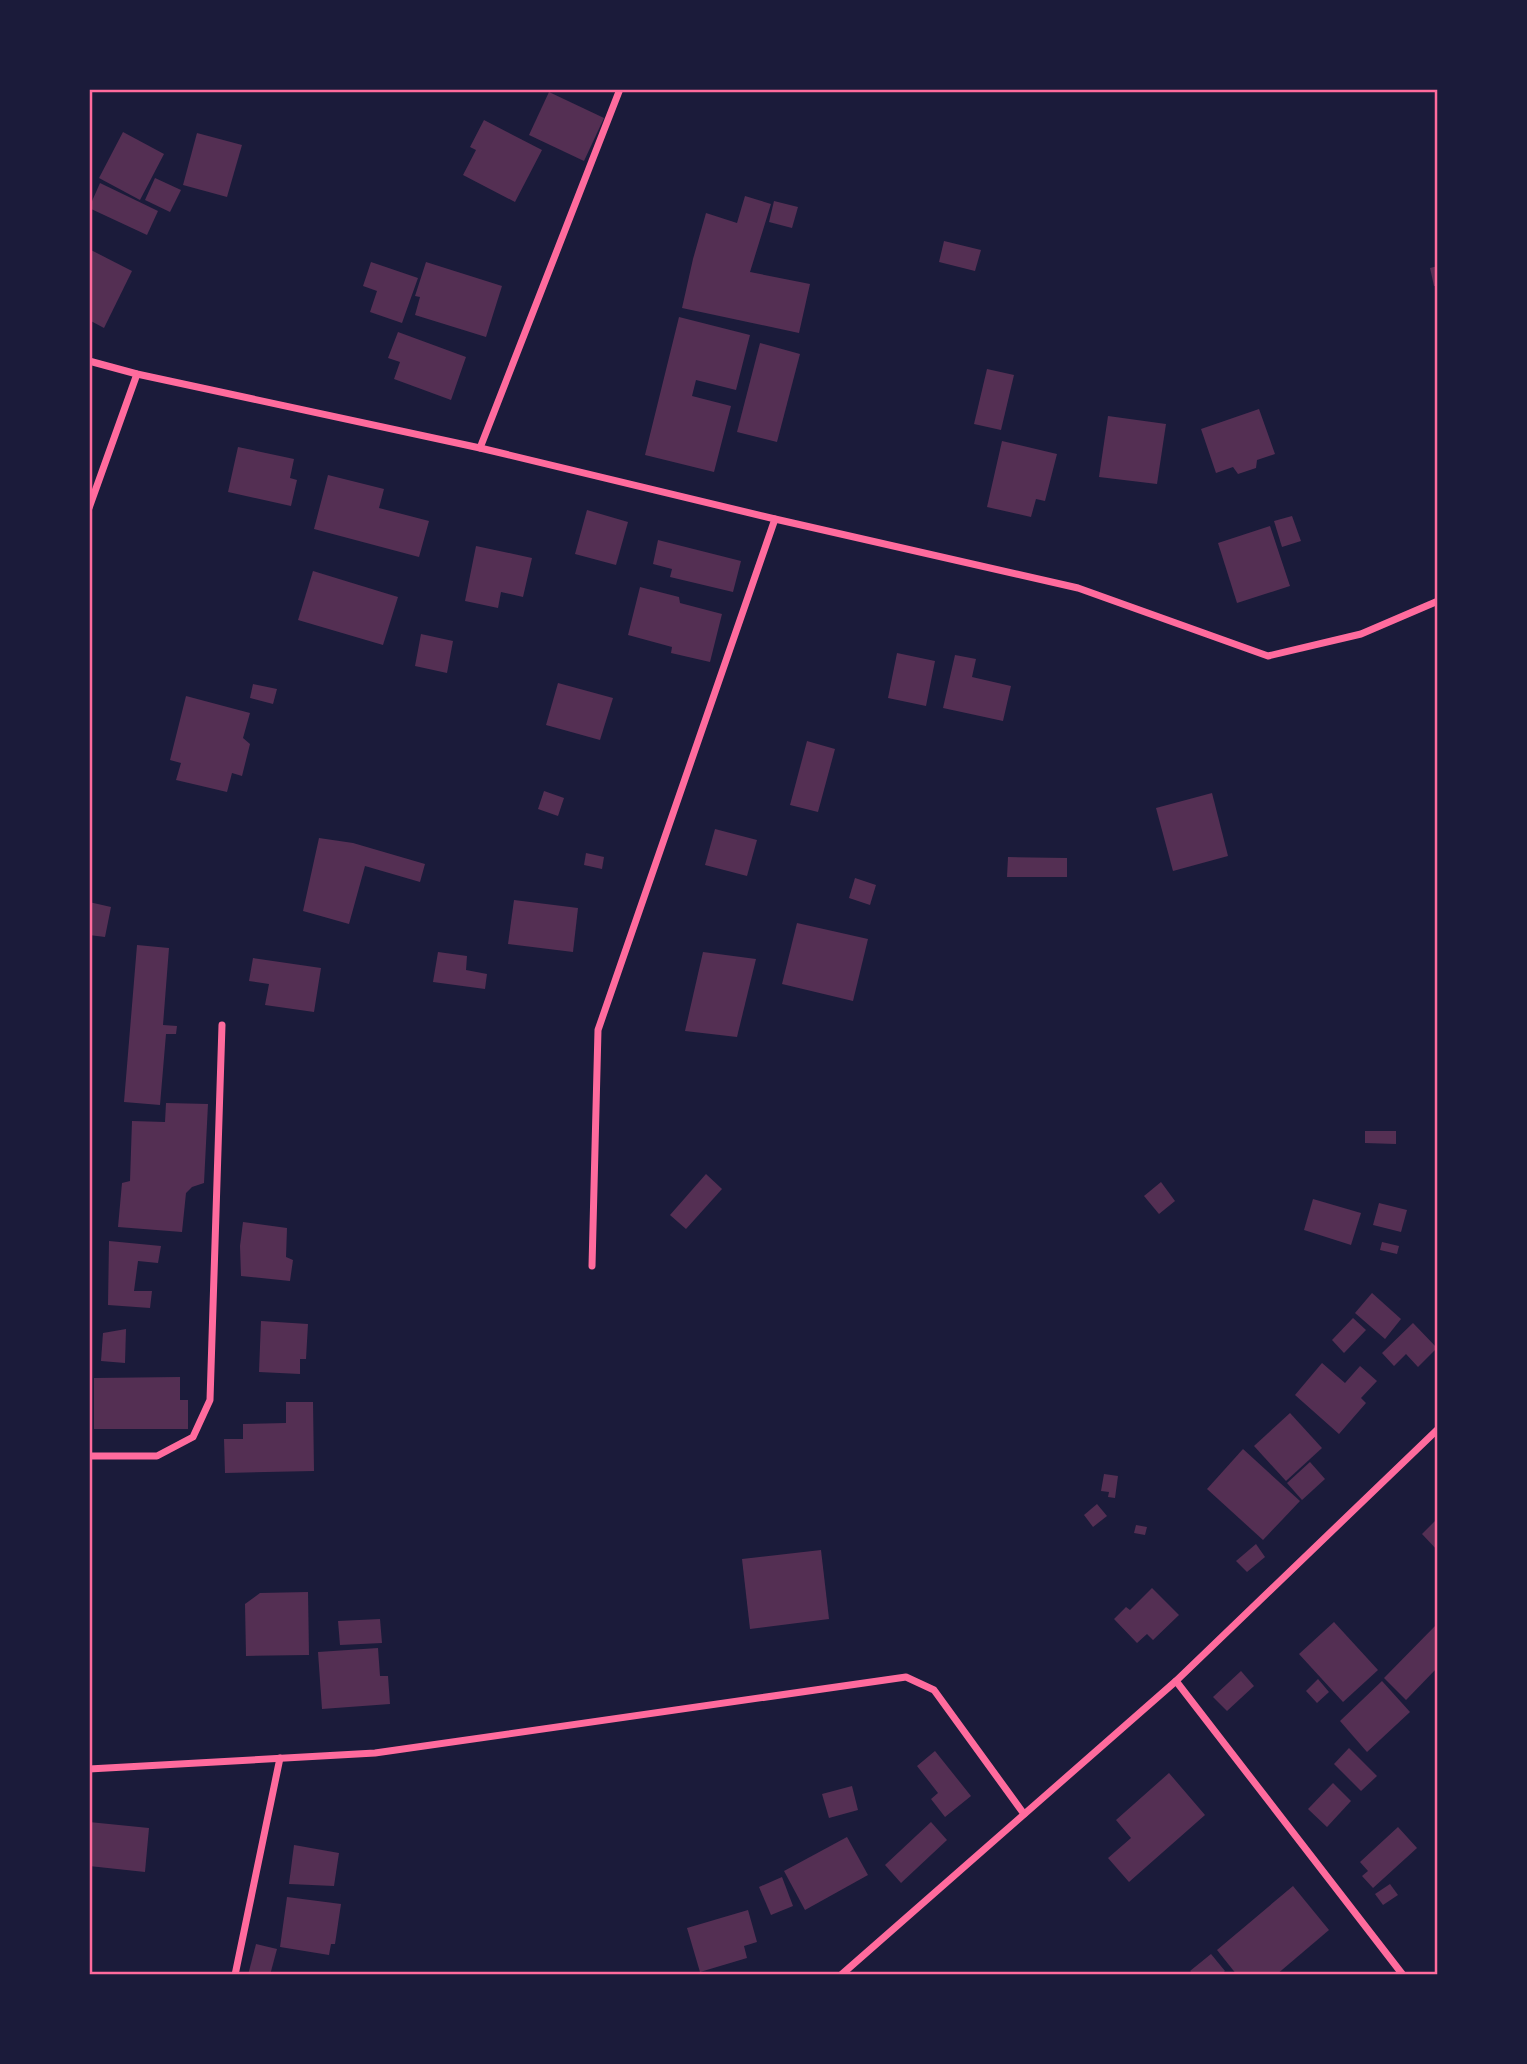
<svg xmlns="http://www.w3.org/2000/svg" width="1527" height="2064" viewBox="0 0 1527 2064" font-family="Rubik,sans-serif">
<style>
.building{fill:#542f53}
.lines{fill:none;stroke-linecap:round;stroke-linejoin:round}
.minor{stroke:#ff6b9d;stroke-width:7}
.neatline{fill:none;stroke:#ff6b9d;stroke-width:2.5}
</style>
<rect width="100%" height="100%" fill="#1b1b3a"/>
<g class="building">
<path d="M 549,92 L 604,118 L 584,161 L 529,135 Z"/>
<path d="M 484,120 L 542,150 L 515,202 L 463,175 L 476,150 L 470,147 Z"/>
<path d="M 123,132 L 164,154 L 140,200 L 99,178 Z"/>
<path d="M 197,133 L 242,145 L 227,197 L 183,185 Z"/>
<path d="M 155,178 L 181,190 L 170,212 L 145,200 Z"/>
<path d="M 100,183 L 158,211 L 147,235 L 89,208 Z"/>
<path d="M 745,196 L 771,204 L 750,272 L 810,284 L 799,333 L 682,308 L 693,259 L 706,213 L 737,223 Z"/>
<path d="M 774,201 L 798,207 L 792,228 L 769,222 Z"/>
<path d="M 944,241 L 981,250 L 975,271 L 939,262 Z"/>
<path d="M 89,249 L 132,271 L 104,328 L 89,320 Z"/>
<path d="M 371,262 L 418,278 L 402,323 L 370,312 L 377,291 L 363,286 Z"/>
<path d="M 426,262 L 502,286 L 486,337 L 415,315 L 420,297 L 415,296 Z"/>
<path d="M 1438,266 L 1438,286 L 1434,286 L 1430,268 Z"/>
<path d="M 679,317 L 750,335 L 736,390 L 696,380 L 692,396 L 731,406 L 714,472 L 645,455 Z"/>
<path d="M 398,332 L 466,357 L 451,400 L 394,379 L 400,362 L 388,358 Z"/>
<path d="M 760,343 L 800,354 L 777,442 L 737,432 Z"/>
<path d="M 987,369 L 1014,375 L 1001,430 L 974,424 Z"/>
<path d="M 1259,409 L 1275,454 L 1257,460 L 1256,468 L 1238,474 L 1233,467 L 1216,473 L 1201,429 Z"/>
<path d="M 1108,416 L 1166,424 L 1157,484 L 1099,477 Z"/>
<path d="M 1002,441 L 1057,454 L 1045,501 L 1036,499 L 1031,517 L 987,507 Z"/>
<path d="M 238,447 L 294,459 L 290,478 L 297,480 L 291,506 L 228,492 Z"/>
<path d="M 328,475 L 384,489 L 379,508 L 429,521 L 419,557 L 314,529 Z"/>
<path d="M 587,510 L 628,522 L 616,565 L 575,554 Z"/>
<path d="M 1292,516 L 1301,541 L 1282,547 L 1274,521 Z"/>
<path d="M 1270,526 L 1290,586 L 1237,603 L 1218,543 Z"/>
<path d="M 658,540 L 741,561 L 733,592 L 670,577 L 672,569 L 653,564 Z"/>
<path d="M 476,546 L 532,558 L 523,597 L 501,592 L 498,608 L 465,601 Z"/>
<path d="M 313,571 L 398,597 L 383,645 L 298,620 Z"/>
<path d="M 640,587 L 679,597 L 680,603 L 722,614 L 710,662 L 671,653 L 672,647 L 628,635 Z"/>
<path d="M 421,634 L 453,641 L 447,673 L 415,666 Z"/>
<path d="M 897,653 L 935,661 L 926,706 L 888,698 Z"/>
<path d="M 955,655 L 976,659 L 972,677 L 1011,686 L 1003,721 L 943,708 Z"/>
<path d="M 558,683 L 613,698 L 600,740 L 546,725 Z"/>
<path d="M 253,684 L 277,689 L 273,704 L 250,698 Z"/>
<path d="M 186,696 L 250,713 L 243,738 L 250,744 L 242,776 L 232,773 L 227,792 L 176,780 L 181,763 L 170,760 Z"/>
<path d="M 807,741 L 835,749 L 818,812 L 790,805 Z"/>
<path d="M 544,791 L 564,798 L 558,816 L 538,809 Z"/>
<path d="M 1212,793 L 1228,856 L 1173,871 L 1156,808 Z"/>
<path d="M 715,829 L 757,840 L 747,876 L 705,865 Z"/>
<path d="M 319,838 L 353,843 L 425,864 L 420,882 L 365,866 L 349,924 L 303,911 Z"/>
<path d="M 586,853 L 604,857 L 602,869 L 584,865 Z"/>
<path d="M 1008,857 L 1067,858 L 1067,877 L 1007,877 Z"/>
<path d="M 855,878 L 876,885 L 870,905 L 849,898 Z"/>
<path d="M 514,900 L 578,908 L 573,952 L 508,944 Z"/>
<path d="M 89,902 L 111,907 L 105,937 L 89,935 Z"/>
<path d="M 797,923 L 868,939 L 853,1001 L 782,984 Z"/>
<path d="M 137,945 L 169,948 L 163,1025 L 177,1026 L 176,1034 L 166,1034 L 160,1105 L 124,1102 Z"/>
<path d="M 438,952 L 467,956 L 466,970 L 487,974 L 485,989 L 433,982 Z"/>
<path d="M 703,952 L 756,959 L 737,1037 L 685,1031 Z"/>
<path d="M 253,958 L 321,968 L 314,1012 L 265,1005 L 269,984 L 249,981 Z"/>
<path d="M 166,1103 L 208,1104 L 204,1183 L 192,1187 L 186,1193 L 182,1232 L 118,1227 L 122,1183 L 130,1181 L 132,1121 L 165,1122 Z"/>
<path d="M 1365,1131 L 1396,1131 L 1396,1144 L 1365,1143 Z"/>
<path d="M 706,1174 L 722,1189 L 686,1229 L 670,1215 Z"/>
<path d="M 1161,1182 L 1175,1201 L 1159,1214 L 1144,1196 Z"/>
<path d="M 1313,1199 L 1361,1213 L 1351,1245 L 1304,1230 Z"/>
<path d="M 1379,1203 L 1407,1210 L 1401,1232 L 1373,1225 Z"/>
<path d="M 243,1222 L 287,1228 L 286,1257 L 293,1260 L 290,1281 L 241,1276 L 240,1246 Z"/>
<path d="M 109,1241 L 161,1246 L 158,1263 L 138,1261 L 134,1291 L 152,1291 L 150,1308 L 108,1305 Z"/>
<path d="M 1382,1242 L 1399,1246 L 1397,1254 L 1380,1250 Z"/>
<path d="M 1372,1293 L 1401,1319 L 1385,1339 L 1355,1313 Z"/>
<path d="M 1353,1318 L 1366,1330 L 1344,1353 L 1332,1340 Z"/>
<path d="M 261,1321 L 308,1324 L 306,1359 L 300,1359 L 300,1374 L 259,1372 Z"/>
<path d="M 1413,1323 L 1437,1348 L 1418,1367 L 1406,1354 L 1394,1366 L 1382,1353 Z"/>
<path d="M 126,1329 L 125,1363 L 101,1361 L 103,1333 Z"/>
<path d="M 1322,1363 L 1345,1383 L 1360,1366 L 1377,1381 L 1361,1398 L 1366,1403 L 1339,1434 L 1295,1395 Z"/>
<path d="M 180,1377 L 180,1400 L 188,1400 L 188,1429 L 94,1429 L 94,1378 Z"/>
<path d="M 286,1402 L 313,1402 L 314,1471 L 225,1473 L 224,1439 L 243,1439 L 243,1424 L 286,1423 Z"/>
<path d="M 1290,1413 L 1322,1448 L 1286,1481 L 1254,1446 Z"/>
<path d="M 1243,1449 L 1300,1501 L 1263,1540 L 1207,1489 Z"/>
<path d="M 1310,1462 L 1325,1479 L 1302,1500 L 1287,1483 Z"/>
<path d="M 1104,1474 L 1118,1476 L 1115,1498 L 1108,1497 L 1109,1492 L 1101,1491 Z"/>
<path d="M 1097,1504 L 1107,1516 L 1093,1527 L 1084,1515 Z"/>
<path d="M 1438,1518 L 1438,1551 L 1422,1534 Z"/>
<path d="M 1136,1525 L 1147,1527 L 1145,1535 L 1134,1533 Z"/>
<path d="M 1256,1544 L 1265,1557 L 1247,1572 L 1236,1561 Z"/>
<path d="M 821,1550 L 829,1619 L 750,1629 L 742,1559 Z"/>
<path d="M 1152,1588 L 1179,1615 L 1153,1640 L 1147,1634 L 1137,1643 L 1114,1619 L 1126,1607 L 1130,1610 Z"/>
<path d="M 308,1592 L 309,1655 L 246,1656 L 245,1604 L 260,1593 Z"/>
<path d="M 380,1619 L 382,1643 L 340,1645 L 338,1621 Z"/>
<path d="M 1334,1622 L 1378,1670 L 1343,1702 L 1299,1654 Z"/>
<path d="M 1438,1623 L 1438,1667 L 1406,1700 L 1384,1678 Z"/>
<path d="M 378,1648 L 380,1676 L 388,1676 L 390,1704 L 322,1709 L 318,1652 Z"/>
<path d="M 1241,1671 L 1254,1686 L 1227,1711 L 1213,1697 Z"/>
<path d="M 1318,1679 L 1329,1692 L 1317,1703 L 1306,1691 Z"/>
<path d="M 1382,1681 L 1410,1712 L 1367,1752 L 1340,1721 Z"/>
<path d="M 1349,1748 L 1377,1776 L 1361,1791 L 1334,1764 Z"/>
<path d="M 935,1751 L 971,1796 L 945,1817 L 931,1799 L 938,1793 L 917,1766 Z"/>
<path d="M 1169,1773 L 1205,1815 L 1129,1882 L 1108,1858 L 1131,1838 L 1116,1820 Z"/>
<path d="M 1333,1783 L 1351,1801 L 1327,1827 L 1308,1809 Z"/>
<path d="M 852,1786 L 858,1810 L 829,1818 L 822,1794 Z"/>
<path d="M 89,1822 L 149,1828 L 145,1872 L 89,1866 Z"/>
<path d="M 931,1822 L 947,1840 L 901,1883 L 885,1865 Z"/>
<path d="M 1398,1827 L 1417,1848 L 1373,1888 L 1362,1876 L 1368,1871 L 1360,1862 Z"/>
<path d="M 847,1837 L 868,1875 L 805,1910 L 784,1871 Z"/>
<path d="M 294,1845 L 339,1853 L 334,1886 L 289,1884 Z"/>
<path d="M 782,1877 L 793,1906 L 771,1915 L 759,1887 Z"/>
<path d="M 1390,1884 L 1398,1895 L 1383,1905 L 1375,1894 Z"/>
<path d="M 1293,1886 L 1329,1930 L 1276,1975 L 1237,1975 L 1217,1950 Z"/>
<path d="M 287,1897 L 341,1904 L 335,1944 L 331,1944 L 329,1955 L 280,1947 Z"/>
<path d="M 748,1910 L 757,1942 L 744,1946 L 747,1958 L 700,1972 L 687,1928 Z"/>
<path d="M 256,1944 L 277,1949 L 270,1975 L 248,1975 Z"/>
<path d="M 1211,1954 L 1225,1971 L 1220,1975 L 1194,1975 L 1190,1971 Z"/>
</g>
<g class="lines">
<g class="minor">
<path d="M 89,361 L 137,374 L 480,448 L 775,519 L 1078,588 L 1268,656 L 1361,634 L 1438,601"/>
<path d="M 480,448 L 620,89"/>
<path d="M 89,508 L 137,374"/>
<path d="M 592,1266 L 598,1030 L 775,519"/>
<path d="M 89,1456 L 157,1456 L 193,1437 L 210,1400 L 222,1025"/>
<path d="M 1176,1681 L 1403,1975"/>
<path d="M 89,1769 L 375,1753 L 906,1677 L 934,1690 L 1024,1814"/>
<path d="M 235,1975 L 280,1758"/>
<path d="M 841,1975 L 1176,1681 L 1438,1429"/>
</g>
</g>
<rect width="1527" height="2064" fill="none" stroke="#1b1b3a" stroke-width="182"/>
<rect x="91" y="91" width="1345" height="1882" class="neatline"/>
</svg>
